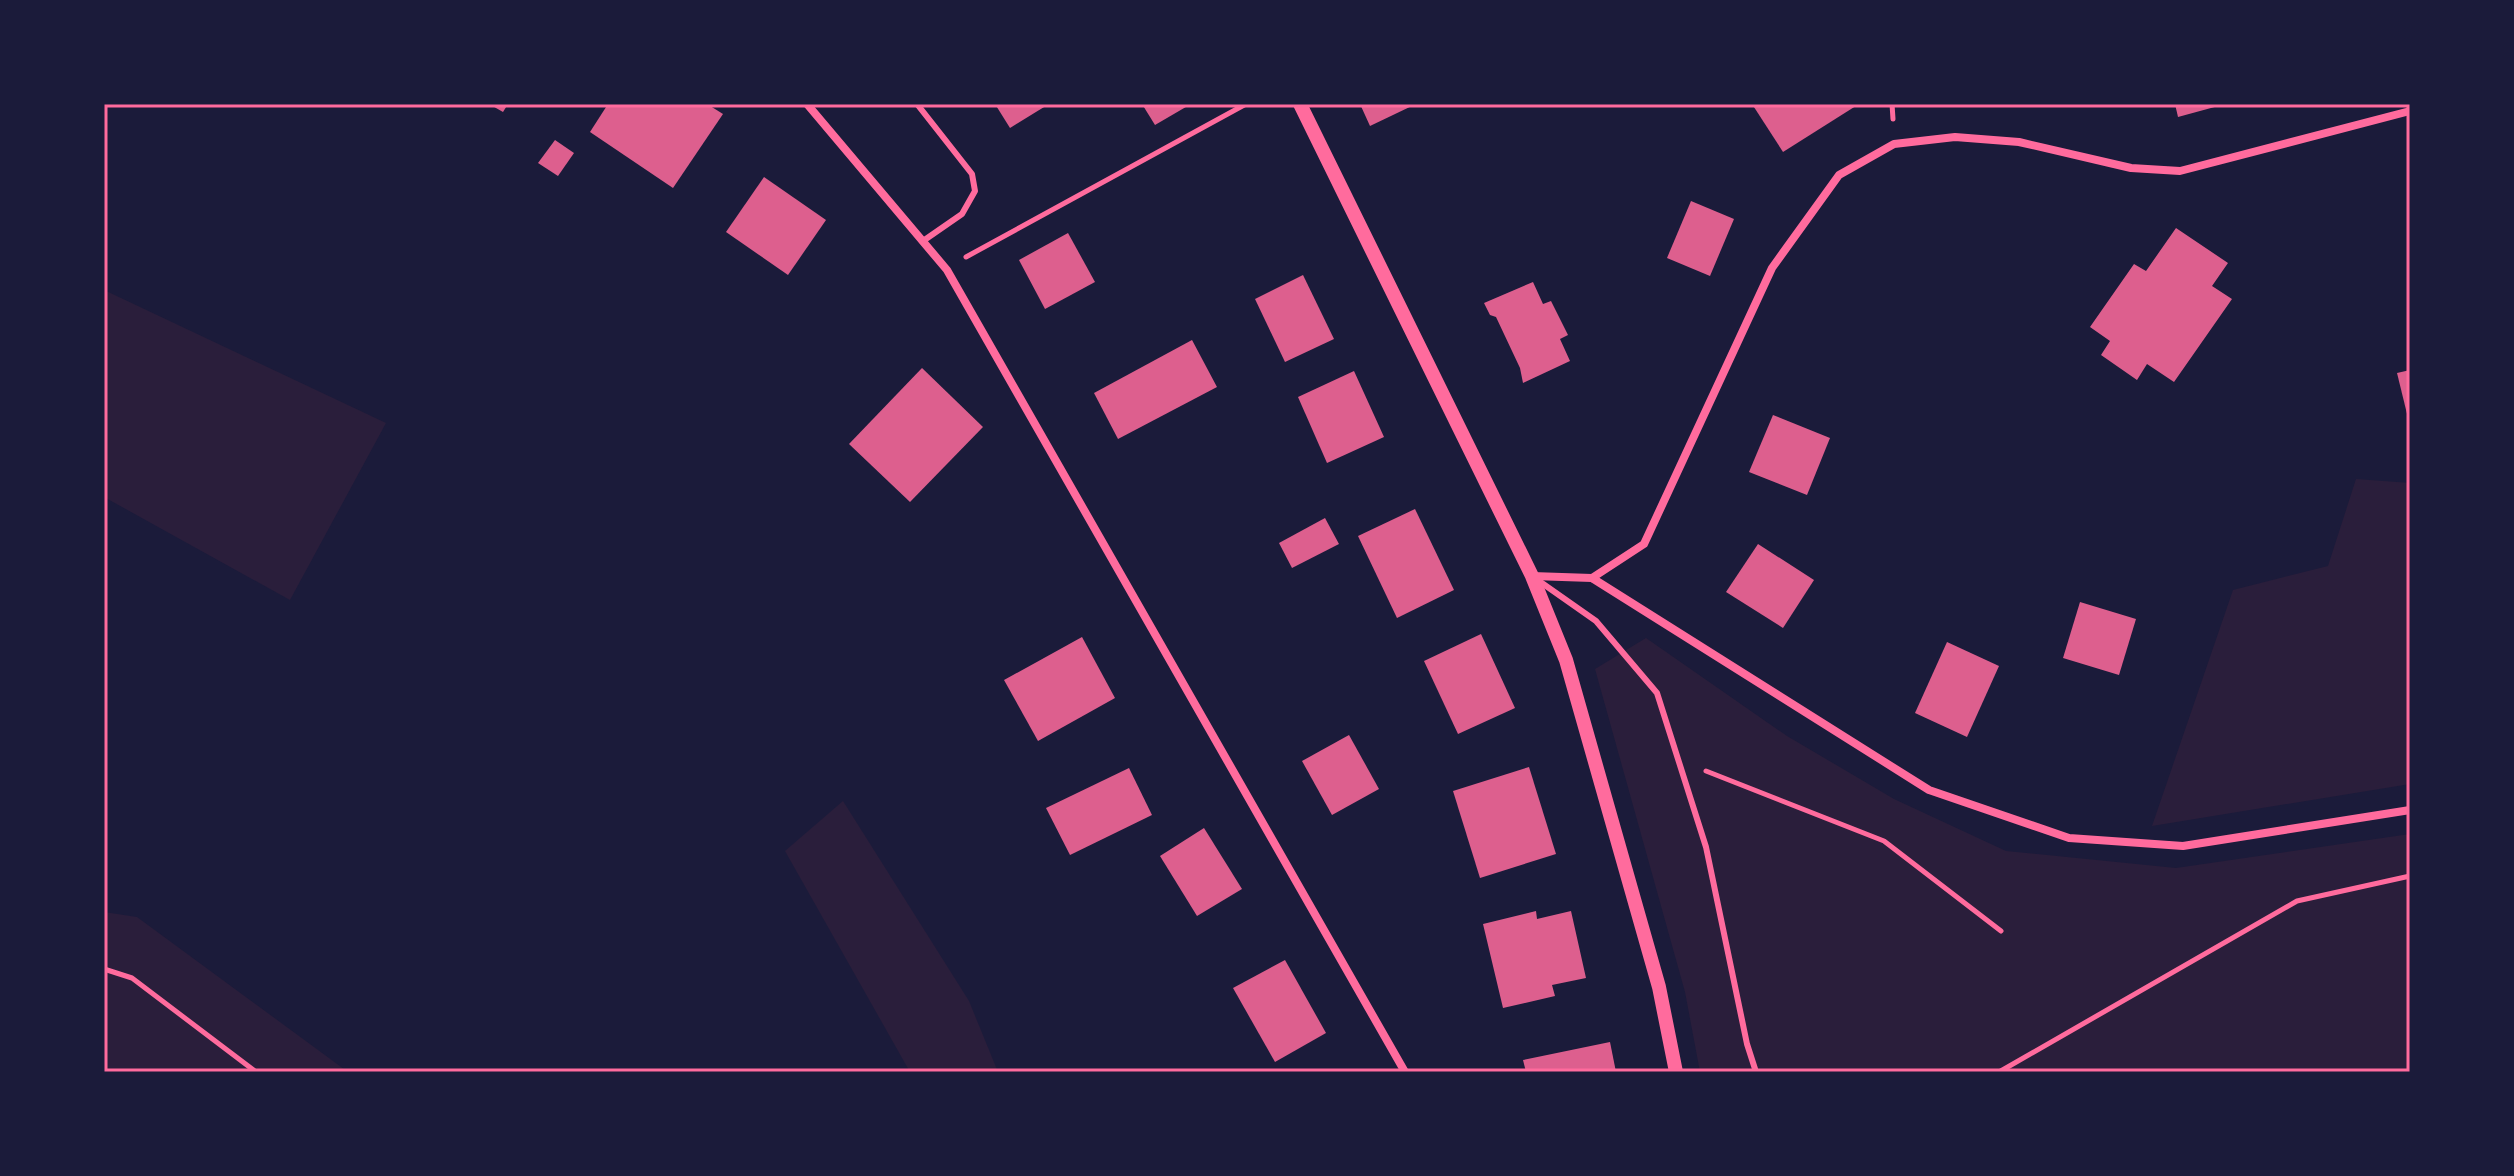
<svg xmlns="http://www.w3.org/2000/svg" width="2514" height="1176" viewBox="0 0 2514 1176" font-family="'Source Sans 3',sans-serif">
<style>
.green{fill:#2a1e3b}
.building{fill:#dd5f8e}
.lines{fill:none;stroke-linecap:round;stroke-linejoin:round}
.path{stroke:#ff6b9d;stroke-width:5}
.service{stroke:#ff6b9d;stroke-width:6}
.minor{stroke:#ff6b9d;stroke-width:8}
.tertiary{stroke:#ff6b9d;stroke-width:14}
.neatline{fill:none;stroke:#ff6b9d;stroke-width:3}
</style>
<rect width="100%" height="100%" fill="#1b1b3a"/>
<g class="green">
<path d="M 104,290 L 386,423 L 290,600 L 104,497 Z"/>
<path d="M 2356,479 L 2410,483 L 2410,784 L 2152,826 L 2233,590 L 2328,566 Z"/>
<path d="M 1646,638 L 1787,736 L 1894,799 L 2006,851 L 2176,868 L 2410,834 L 2410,1072 L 1700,1072 L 1685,992 L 1595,669 Z"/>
<path d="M 843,801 L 969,1001 L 998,1072 L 910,1072 L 785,851 Z"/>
<path d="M 104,912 L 137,917 L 348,1072 L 104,1072 Z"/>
</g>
<g class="building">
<path d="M 489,104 L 508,104 L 503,112 Z"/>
<path d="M 608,104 L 707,104 L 723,114 L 673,188 L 590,132 Z"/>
<path d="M 995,104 L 1049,104 L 1010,128 Z"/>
<path d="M 1142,104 L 1191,104 L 1155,125 Z"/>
<path d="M 1360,104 L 1416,104 L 1370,126 Z"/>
<path d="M 1752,104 L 1859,104 L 1783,152 Z"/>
<path d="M 2175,104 L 2222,104 L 2222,105 L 2178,117 Z"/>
<path d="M 555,140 L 574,153 L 558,176 L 538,163 Z"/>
<path d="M 764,177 L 826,220 L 788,275 L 726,232 Z"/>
<path d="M 1691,201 L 1734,219 L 1710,276 L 1667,258 Z"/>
<path d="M 2176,228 L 2228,263 L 2212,286 L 2232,299 L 2174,382 L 2147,364 L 2137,380 L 2101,355 L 2110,341 L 2090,327 L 2134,264 L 2146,271 Z"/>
<path d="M 1068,233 L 1095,282 L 1045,309 L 1019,260 Z"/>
<path d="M 1303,275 L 1334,339 L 1285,362 L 1255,299 Z"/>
<path d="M 1533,282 L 1543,304 L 1551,301 L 1568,335 L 1560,339 L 1570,361 L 1523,383 L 1520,368 L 1496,317 L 1490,315 L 1484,303 Z"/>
<path d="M 1192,340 L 1217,387 L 1118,439 L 1094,393 Z"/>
<path d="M 922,368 L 983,427 L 910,502 L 849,444 Z"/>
<path d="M 2410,370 L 2410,422 L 2409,422 L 2397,373 Z"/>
<path d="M 1354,371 L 1384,437 L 1327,463 L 1298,397 Z"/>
<path d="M 1773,415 L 1830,438 L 1807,495 L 1749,472 Z"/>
<path d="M 1415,509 L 1454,590 L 1397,618 L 1358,536 Z"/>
<path d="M 1325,518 L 1339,544 L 1292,568 L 1279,543 Z"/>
<path d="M 1758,544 L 1814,580 L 1783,628 L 1726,592 Z"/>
<path d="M 2080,602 L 2136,619 L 2119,675 L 2063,658 Z"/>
<path d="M 1481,634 L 1515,708 L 1458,734 L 1424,661 Z"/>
<path d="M 1082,637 L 1115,698 L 1038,741 L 1004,680 Z"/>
<path d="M 1947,642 L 1999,666 L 1967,737 L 1915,713 Z"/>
<path d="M 1349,735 L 1379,789 L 1332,815 L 1302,761 Z"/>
<path d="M 1529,767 L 1556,854 L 1480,878 L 1453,791 Z"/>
<path d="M 1129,768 L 1152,815 L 1070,855 L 1046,808 Z"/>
<path d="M 1204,828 L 1242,889 L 1197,916 L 1160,856 Z"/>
<path d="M 1536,911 L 1537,919 L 1571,911 L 1586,978 L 1552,985 L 1555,996 L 1503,1008 L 1483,924 Z"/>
<path d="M 1285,960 L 1326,1033 L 1275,1062 L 1233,988 Z"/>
<path d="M 1610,1042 L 1616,1072 L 1526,1072 L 1523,1060 Z"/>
</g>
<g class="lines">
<g class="path">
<path d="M 1892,104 L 1893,119"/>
<path d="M 966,257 L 1246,104"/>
<path d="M 1706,771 L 1884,841 L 2001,931"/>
<path d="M 104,969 L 132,978 L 256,1072"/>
<path d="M 1999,1072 L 2297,901 L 2410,876"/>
</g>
<g class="service">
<path d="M 917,104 L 972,174 L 975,191 L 962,214 L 923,241"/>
<path d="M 1539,581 L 1596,621 L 1657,693 L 1706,847 L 1747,1044 L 1756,1072"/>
</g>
<g class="minor">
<path d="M 807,104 L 947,270 L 1405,1072"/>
<path d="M 1532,576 L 1592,578 L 1929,790 L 2069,838 L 2183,846 L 2410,810"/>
<path d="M 1592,578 L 1644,544 L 1772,268 L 1839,175 L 1894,144 L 1955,137 L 2019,142 L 2131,168 L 2180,171 L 2410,111"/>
</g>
<path class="tertiary" d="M 1300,104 L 1532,576 L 1566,660 L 1659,987 L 1676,1072"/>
</g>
<rect width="2514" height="1176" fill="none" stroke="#1b1b3a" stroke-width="212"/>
<rect x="106" y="106" width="2302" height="964" class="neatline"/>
</svg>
